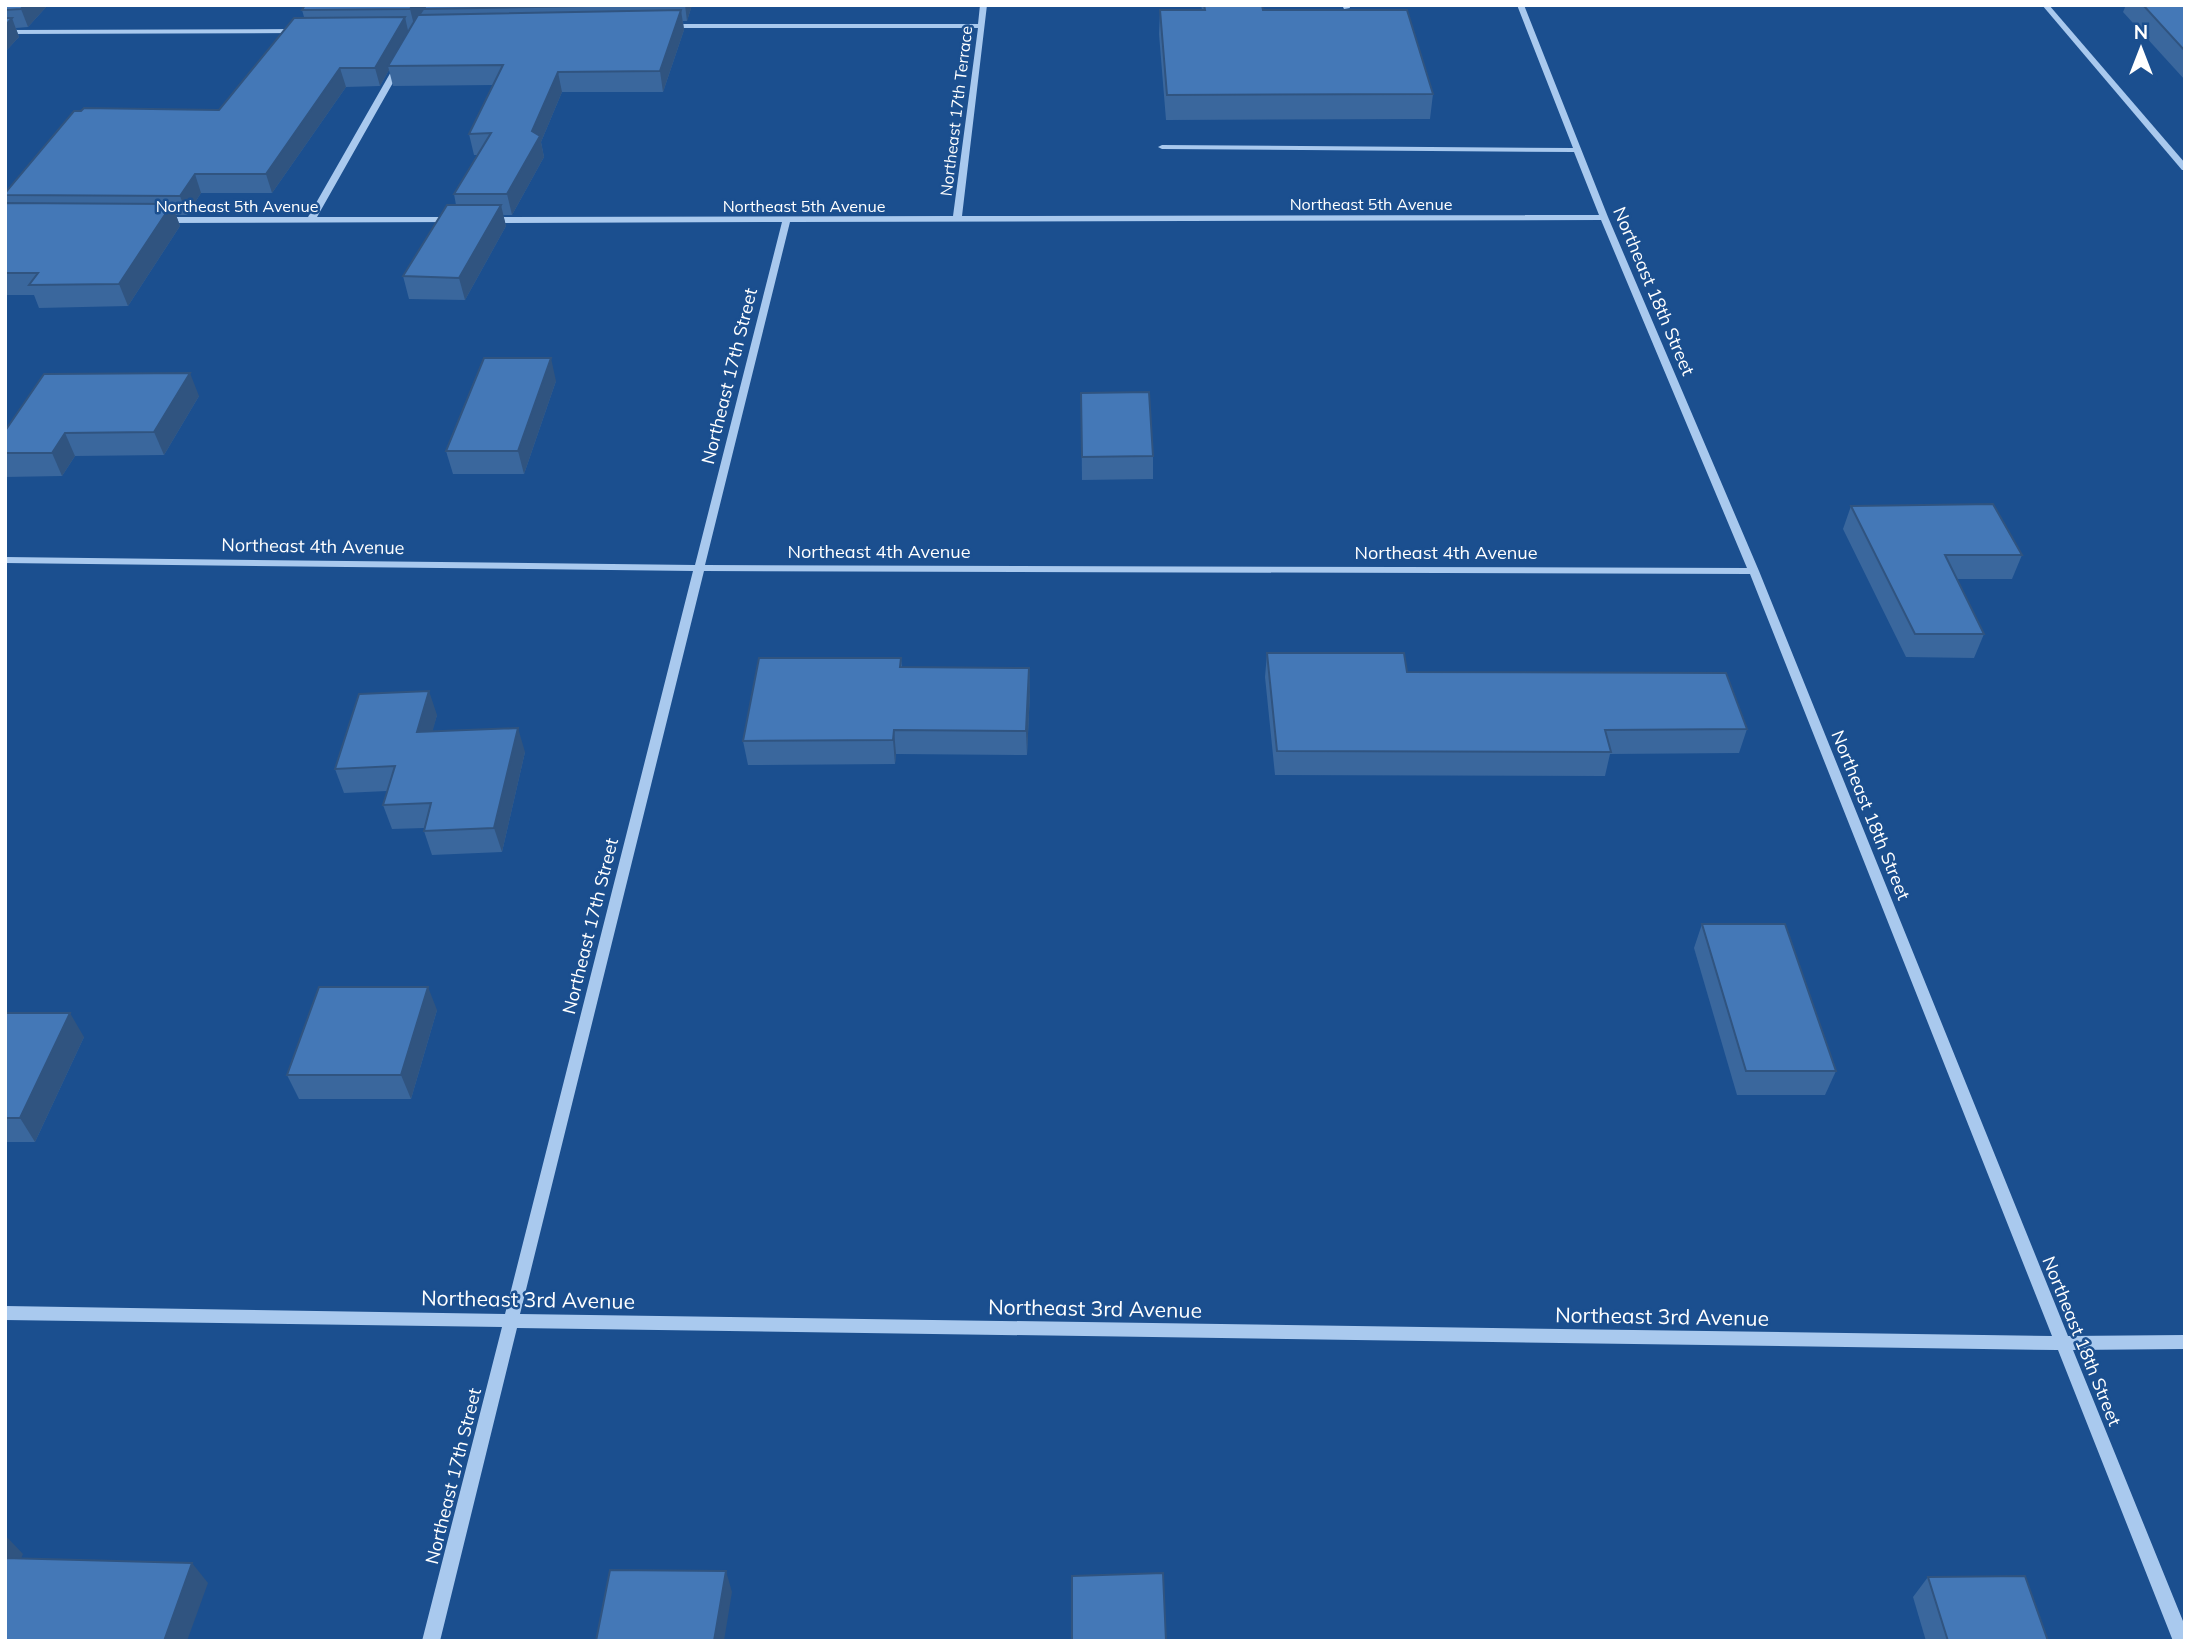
<svg xmlns="http://www.w3.org/2000/svg" width="2190" height="1646" viewBox="0 0 2190 1646" font-family="Mulish,sans-serif">
<style>
.lines{fill:none;stroke-linecap:round;stroke-linejoin:round}
.minor{fill:#a9c9ee;fill-rule:evenodd}
.wall{fill:#3a679d}
.shaded-wall{fill:#305480}
.building{fill:#4478b7;stroke:#305480;stroke-width:2}
.labels{text-anchor:middle;dominant-baseline:central;stroke-width:5;stroke-linejoin:round;paint-order:stroke}
.far-street-label{font-size:16px;fill:#fff;stroke:#1b4f8f}
.street-label{font-size:18px;fill:#fff;stroke:#1b4f8f}
.near-street-label{font-size:21px;fill:#fff;stroke:#1b4f8f}
</style>
<rect width="100%" height="100%" fill="#1b4f8f"/>
<g class="lines">
<g class="minor">
<path d="M 980,5 L 987,5 L 962,216 L 1599,215 L 1574,152 L 1162,149 L 1158,147 L 1162,145 L 1573,148 L 1517,5 L 1524,5 L 1608,217 L 1759,571 L 2068,1336 L 2185,1335 L 2185,1349 L 2073,1350 L 2185,1626 L 2185,1641 L 2173,1641 L 2058,1350 L 517,1328 L 440,1641 L 422,1641 L 502,1327 L 5,1320 L 5,1306 L 505,1314 L 693,571 L 5,563 L 5,557 L 695,565 L 782,222 L 489,223 L 485,220 L 489,217 L 953,216 L 978,28 L 667,28 L 663,26 L 667,24 L 978,24 ZM 1601,220 L 1747,568 L 705,565 L 790,222 ZM 704,571 L 1750,574 L 2052,1336 L 520,1314 Z"/>
<path d="M 1342,5 L 1349,5 L 1350,8 L 1344,9 Z"/>
<path d="M 2042,5 L 2049,5 L 2185,163 L 2185,170 L 2182,170 Z"/>
<path d="M 302,29 L 302,33 L 299,33 L 5,34 L 5,30 Z"/>
<path d="M 396,63 L 403,65 L 317,217 L 453,217 L 456,218 L 456,222 L 163,223 L 159,220 L 163,217 L 308,217 Z"/>
</g>
</g>
<g class="wall">
<path d="M 5,5 L 48,5 L 28,27 L 16,28 L 19,37 L 5,52 Z"/>
<path d="M 305,5 L 692,5 L 687,21 L 683,21 L 684,30 L 663,92 L 562,92 L 541,142 L 544,157 L 512,215 L 503,215 L 506,226 L 465,300 L 409,299 L 403,276 L 456,205 L 454,194 L 478,155 L 474,155 L 469,134 L 493,85 L 393,86 L 389,70 L 380,86 L 346,87 L 272,193 L 201,193 L 187,215 L 176,215 L 180,226 L 128,306 L 39,308 L 34,295 L 5,295 L 5,203 L 6,203 L 5,193 L 219,110 L 304,17 L 302,10 Z"/>
<path d="M 1201,5 L 1262,5 L 1263,10 L 1433,94 L 1430,119 L 1166,120 L 1159,34 L 1160,10 L 1202,10 Z"/>
<path d="M 2126,5 L 2185,5 L 2185,80 L 2123,12 Z"/>
<path d="M 556,381 L 524,474 L 453,474 L 446,451 Z"/>
<path d="M 1081,393 L 1153,456 L 1153,479 L 1082,480 Z"/>
<path d="M 199,396 L 164,455 L 75,456 L 62,476 L 5,477 L 5,431 Z"/>
<path d="M 1851,506 L 2022,555 L 2012,579 L 1957,579 L 1984,634 L 1974,658 L 1906,657 L 1843,529 Z"/>
<path d="M 1267,653 L 1407,672 L 1747,729 L 1739,753 L 1610,754 L 1605,776 L 1275,775 L 1265,677 Z"/>
<path d="M 901,658 L 902,667 L 1029,668 L 1030,692 L 1027,755 L 896,754 L 895,764 L 748,765 L 743,741 Z"/>
<path d="M 437,715 L 432,731 L 525,752 L 502,852 L 432,855 L 424,831 L 424,828 L 392,829 L 383,805 L 387,791 L 344,793 L 335,769 Z"/>
<path d="M 1702,924 L 1836,1071 L 1825,1095 L 1737,1095 L 1694,948 Z"/>
<path d="M 437,1010 L 411,1099 L 299,1099 L 287,1075 Z"/>
<path d="M 5,1013 L 84,1037 L 35,1142 L 5,1142 Z"/>
<path d="M 1928,1577 L 2048,1641 L 1926,1641 L 1913,1597 Z"/>
</g>
<g class="shaded-wall">
<path d="M 24,5 L 48,5 L 28,27 L 21,9 Z"/>
<path d="M 413,5 L 427,5 L 414,25 L 410,9 Z"/>
<path d="M 685,5 L 692,5 L 687,21 Z"/>
<path d="M 681,10 L 684,30 L 663,92 L 660,71 Z"/>
<path d="M 405,17 L 409,35 L 388,66 L 389,70 L 380,86 L 375,68 Z"/>
<path d="M 12,18 L 19,37 L 5,52 L 5,26 Z"/>
<path d="M 340,68 L 346,87 L 272,193 L 266,174 Z"/>
<path d="M 558,72 L 562,92 L 541,142 L 544,157 L 512,215 L 507,194 L 532,131 Z"/>
<path d="M 195,174 L 201,193 L 187,215 L 180,196 Z"/>
<path d="M 172,204 L 180,226 L 128,306 L 119,284 Z"/>
<path d="M 501,205 L 506,226 L 465,300 L 459,278 Z"/>
<path d="M 551,358 L 556,381 L 524,474 L 518,451 Z"/>
<path d="M 190,373 L 199,396 L 164,455 L 154,432 Z"/>
<path d="M 65,433 L 75,456 L 62,476 L 52,453 Z"/>
<path d="M 1029,668 L 1030,692 L 1027,755 L 1026,731 Z"/>
<path d="M 429,691 L 437,715 L 426,756 L 417,732 Z"/>
<path d="M 518,728 L 525,752 L 502,852 L 494,828 Z"/>
<path d="M 894,730 L 896,754 L 895,764 L 893,740 Z"/>
<path d="M 428,987 L 437,1010 L 411,1099 L 401,1075 Z"/>
<path d="M 70,1013 L 84,1037 L 35,1142 L 20,1118 Z"/>
<path d="M 5,1535 L 23,1554 L 13,1579 L 5,1570 Z"/>
<path d="M 192,1563 L 208,1583 L 187,1641 L 164,1641 Z"/>
<path d="M 726,1571 L 732,1592 L 724,1641 L 714,1641 Z"/>
</g>
<g class="building">
<path d="M 5,5 L 24,5 L 21,9 L 5,10 Z"/>
<path d="M 305,5 L 413,5 L 410,9 L 302,10 Z"/>
<path d="M 426,5 L 645,5 L 424,9 Z"/>
<path d="M 1204,5 L 1262,5 L 1263,10 L 1407,10 L 1433,94 L 1167,95 L 1160,10 L 1205,10 Z"/>
<path d="M 2143,5 L 2185,5 L 2185,51 Z"/>
<path d="M 681,10 L 660,71 L 558,72 L 532,131 L 540,136 L 507,194 L 454,194 L 491,133 L 469,134 L 503,65 L 388,66 L 418,15 Z"/>
<path d="M 405,17 L 375,68 L 340,68 L 266,174 L 195,174 L 180,196 L 5,195 L 5,193 L 74,111 L 81,111 L 84,108 L 219,110 L 294,18 Z"/>
<path d="M 5,18 L 12,18 L 5,26 Z"/>
<path d="M 5,203 L 172,204 L 119,284 L 29,285 L 38,273 L 5,273 Z"/>
<path d="M 447,205 L 501,205 L 459,278 L 403,276 Z"/>
<path d="M 484,358 L 551,358 L 518,451 L 446,451 Z"/>
<path d="M 190,373 L 154,432 L 65,433 L 52,453 L 5,453 L 5,431 L 44,374 Z"/>
<path d="M 1149,392 L 1153,456 L 1082,457 L 1081,393 Z"/>
<path d="M 1993,504 L 2022,555 L 1945,555 L 1984,634 L 1915,634 L 1851,506 Z"/>
<path d="M 1267,653 L 1404,653 L 1407,672 L 1726,673 L 1747,729 L 1605,730 L 1611,752 L 1277,751 Z"/>
<path d="M 759,658 L 901,658 L 900,667 L 1029,668 L 1026,731 L 894,730 L 893,740 L 743,741 Z"/>
<path d="M 429,691 L 417,732 L 518,728 L 494,828 L 424,831 L 431,803 L 383,805 L 395,766 L 335,769 L 359,694 Z"/>
<path d="M 1702,924 L 1785,924 L 1836,1071 L 1746,1071 Z"/>
<path d="M 319,987 L 428,987 L 401,1075 L 287,1075 Z"/>
<path d="M 5,1013 L 70,1013 L 20,1118 L 5,1118 Z"/>
<path d="M 5,1558 L 192,1563 L 164,1641 L 5,1641 Z"/>
<path d="M 610,1570 L 726,1571 L 714,1641 L 596,1641 Z"/>
<path d="M 1163,1573 L 1166,1641 L 1072,1641 L 1072,1576 Z"/>
<path d="M 2025,1576 L 2048,1641 L 1948,1641 L 1928,1577 Z"/>
</g>
<g class="labels">
<g class="far-street-label">
<text transform="translate(956 111) rotate(-83)">Northeast 17th Terrace</text>
<text x="1371" y="204">Northeast 5th Avenue</text>
<text x="237" y="206">Northeast 5th Avenue</text>
<text x="804" y="206">Northeast 5th Avenue</text>
</g>
<g class="street-label">
<text transform="translate(1654 291) rotate(67)">Northeast 18th Street</text>
<text transform="translate(729 376) rotate(-76)">Northeast 17th Street</text>
<text transform="translate(313 546) rotate(1)">Northeast 4th Avenue</text>
<text x="879" y="551">Northeast 4th Avenue</text>
<text x="1446" y="552">Northeast 4th Avenue</text>
<text transform="translate(1871 815) rotate(68)">Northeast 18th Street</text>
<text transform="translate(590 926) rotate(-76)">Northeast 17th Street</text>
<text transform="translate(2082 1341) rotate(68)">Northeast 18th Street</text>
<text transform="translate(453 1476) rotate(-76)">Northeast 17th Street</text>
</g>
<g class="near-street-label">
<text transform="translate(528 1299) rotate(1)">Northeast 3rd Avenue</text>
<text transform="translate(1095 1308) rotate(1)">Northeast 3rd Avenue</text>
<text transform="translate(1662 1316) rotate(1)">Northeast 3rd Avenue</text>
</g>
</g>
<rect width="2190" height="1646" fill="none" stroke="#ffffff" stroke-width="14"/>
<g transform="translate(2141 49)" stroke="#1b4f8f" stroke-width="5" paint-order="stroke">
<path d="M0-5L12 26L0 18L-12 26Z" fill="#ffffff"/>
<text y="-10" font-size="19" font-weight="bold" text-anchor="middle" fill="#ffffff">N</text>
</g>
</svg>
